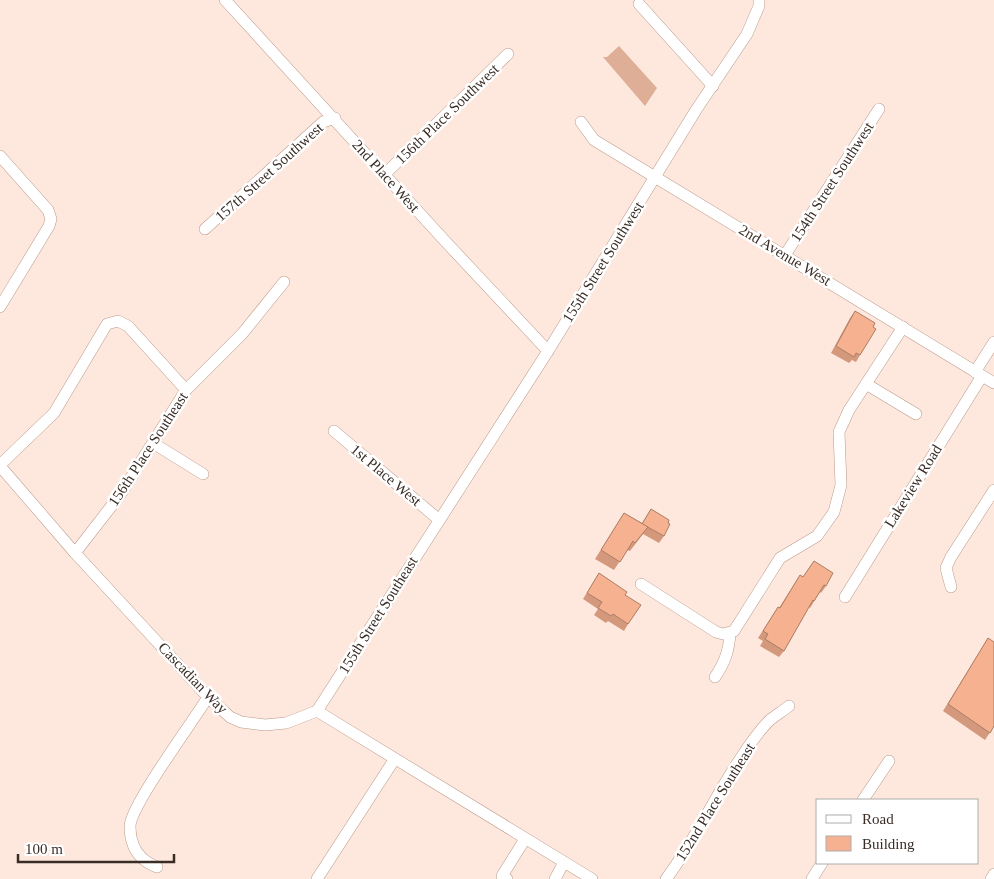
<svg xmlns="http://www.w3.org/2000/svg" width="994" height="879" viewBox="0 0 994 879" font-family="Georgia,serif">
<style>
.green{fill:#deae96}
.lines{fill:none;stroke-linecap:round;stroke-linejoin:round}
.minor-casing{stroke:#ba9989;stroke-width:12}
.minor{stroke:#fff;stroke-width:11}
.wall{fill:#d4997c}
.building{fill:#f6b290;stroke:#ac7d65}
.labels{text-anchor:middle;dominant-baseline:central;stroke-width:5;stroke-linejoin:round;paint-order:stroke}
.street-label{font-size:15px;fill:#3a2d26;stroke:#fff}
</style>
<rect width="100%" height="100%" fill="#fee8de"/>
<path class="green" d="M 619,46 L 657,88 L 645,106 L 603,57 L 607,57 Z"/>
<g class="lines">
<g class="minor-casing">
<g id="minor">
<path d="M 225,0 L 445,241 L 548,351"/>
<path d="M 639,4 L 713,86"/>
<path d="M 581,122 L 594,140 L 994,383"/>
<path d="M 0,156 L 48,210 L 51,219 L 49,226 L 0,307"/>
<path d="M 385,174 L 508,54"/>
<path d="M 205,229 L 323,122 L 335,118"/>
<path d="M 785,255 L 879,109"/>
<path d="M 975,372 L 994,342"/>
<path d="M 866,384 L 916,414"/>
<path d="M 334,431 L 438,519"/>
<path d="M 153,443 L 203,474"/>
<path d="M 0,465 L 54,413 L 107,324 L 118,321 L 128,326 L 186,390"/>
<path d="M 0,466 L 75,553 L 208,697 L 230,717 L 241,722 L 265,725 L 286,723 L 317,711"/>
<path d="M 75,553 L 120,495 L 186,390 L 242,334 L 284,282"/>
<path d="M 641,584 L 716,632 L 723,634 L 734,631 L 780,558 L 817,536 L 834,512 L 841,485 L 839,432 L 849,410 L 903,327"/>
<path d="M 951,587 L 946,568 L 951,557 L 994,490"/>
<path d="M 845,597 L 982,376"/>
<path d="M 715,677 C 725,662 729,651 730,633"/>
<path d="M 317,711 L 548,351 L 696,110 L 747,34 L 759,6 L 759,0"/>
<path d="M 317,711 L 592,879"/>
<path d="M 863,800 L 889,761"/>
<path d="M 157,867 C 138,860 130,846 130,826 C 131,805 194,720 208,697"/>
<path d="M 317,879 L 394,760"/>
<path d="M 507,879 L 502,876 L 525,839"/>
<path d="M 555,879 L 564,862"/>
<path d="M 666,879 C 695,841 715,796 742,756 C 751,743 759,730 770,720 C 776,715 783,711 789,706"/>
<path d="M 812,879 L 822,863"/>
<path d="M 991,879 L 994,874"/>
</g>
</g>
<use href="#minor" class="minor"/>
</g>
<g class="wall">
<path d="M 855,311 L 873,327 L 860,355 L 856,362 L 852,360 L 849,363 L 831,353 L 850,318 Z"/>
<path d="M 651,509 L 668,523 L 664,536 L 659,543 L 643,534 L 630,551 L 627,550 L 614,570 L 595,559 L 624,513 L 642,523 Z"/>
<path d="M 814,561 L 826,586 L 821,593 L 820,592 L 810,608 L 809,607 L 784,651 L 779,657 L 760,646 L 763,641 L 758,638 L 778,607 L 779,608 L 800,575 L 803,577 Z"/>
<path d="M 599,573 L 625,595 L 628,624 L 624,631 L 608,621 L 606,623 L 594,615 L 598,609 L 583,599 Z"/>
<path d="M 988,638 L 994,726 L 985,740 L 943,711 Z"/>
</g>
<g class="building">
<path d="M 855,311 L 875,323 L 873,327 L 876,329 L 860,355 L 856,353 L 854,357 L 836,346 Z"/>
<path d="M 651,509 L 669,520 L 668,523 L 670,524 L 664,536 L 642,524 Z"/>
<path d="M 624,513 L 648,527 L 635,543 L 633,541 L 620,562 L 601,550 Z"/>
<path d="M 814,561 L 833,573 L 826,586 L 824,585 L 814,601 L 813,600 L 784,651 L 765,639 L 768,634 L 763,631 L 778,607 L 780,608 L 800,575 L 803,577 Z"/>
<path d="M 599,573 L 627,592 L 625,595 L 641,605 L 628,624 L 613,614 L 611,616 L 598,608 L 602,602 L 587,593 Z"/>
<path d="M 988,638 L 994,642 L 994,726 L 990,733 L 948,704 Z"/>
</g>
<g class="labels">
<g class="street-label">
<text transform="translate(447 114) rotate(-44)">156th Place Southwest</text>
<text transform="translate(269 172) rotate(-42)">157th Street Southwest</text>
<text transform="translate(386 176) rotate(48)">2nd Place West</text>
<text transform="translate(832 182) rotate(-57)">154th Street Southwest</text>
<text transform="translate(785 255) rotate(31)">2nd Avenue West</text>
<text transform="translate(603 262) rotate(-58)">155th Street Southwest</text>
<text transform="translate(148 449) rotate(-57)">156th Place Southeast</text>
<text transform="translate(386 475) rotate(40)">1st Place West</text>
<text transform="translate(913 486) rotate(-58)">Lakeview Road</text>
<text transform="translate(378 615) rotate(-58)">155th Street Southeast</text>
<text transform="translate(193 678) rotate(46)">Cascadian Way</text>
<text transform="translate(715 802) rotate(-58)">152nd Place Southeast</text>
</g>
</g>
<rect x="816" y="799" width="162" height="65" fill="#ffffff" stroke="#b0aba8"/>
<rect x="826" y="815" width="25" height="8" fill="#ffffff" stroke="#b0aba8"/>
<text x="862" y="824" font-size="15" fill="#3a2d26">Road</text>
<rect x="826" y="836" width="25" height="15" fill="#f6b290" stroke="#b0aba8"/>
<text x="862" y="849" font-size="15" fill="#3a2d26">Building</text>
<path d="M18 854v8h156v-8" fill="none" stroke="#3a2d26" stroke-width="2.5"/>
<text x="25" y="854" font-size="15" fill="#3a2d26" stroke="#ffffff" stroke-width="4" paint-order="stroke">100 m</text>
</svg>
